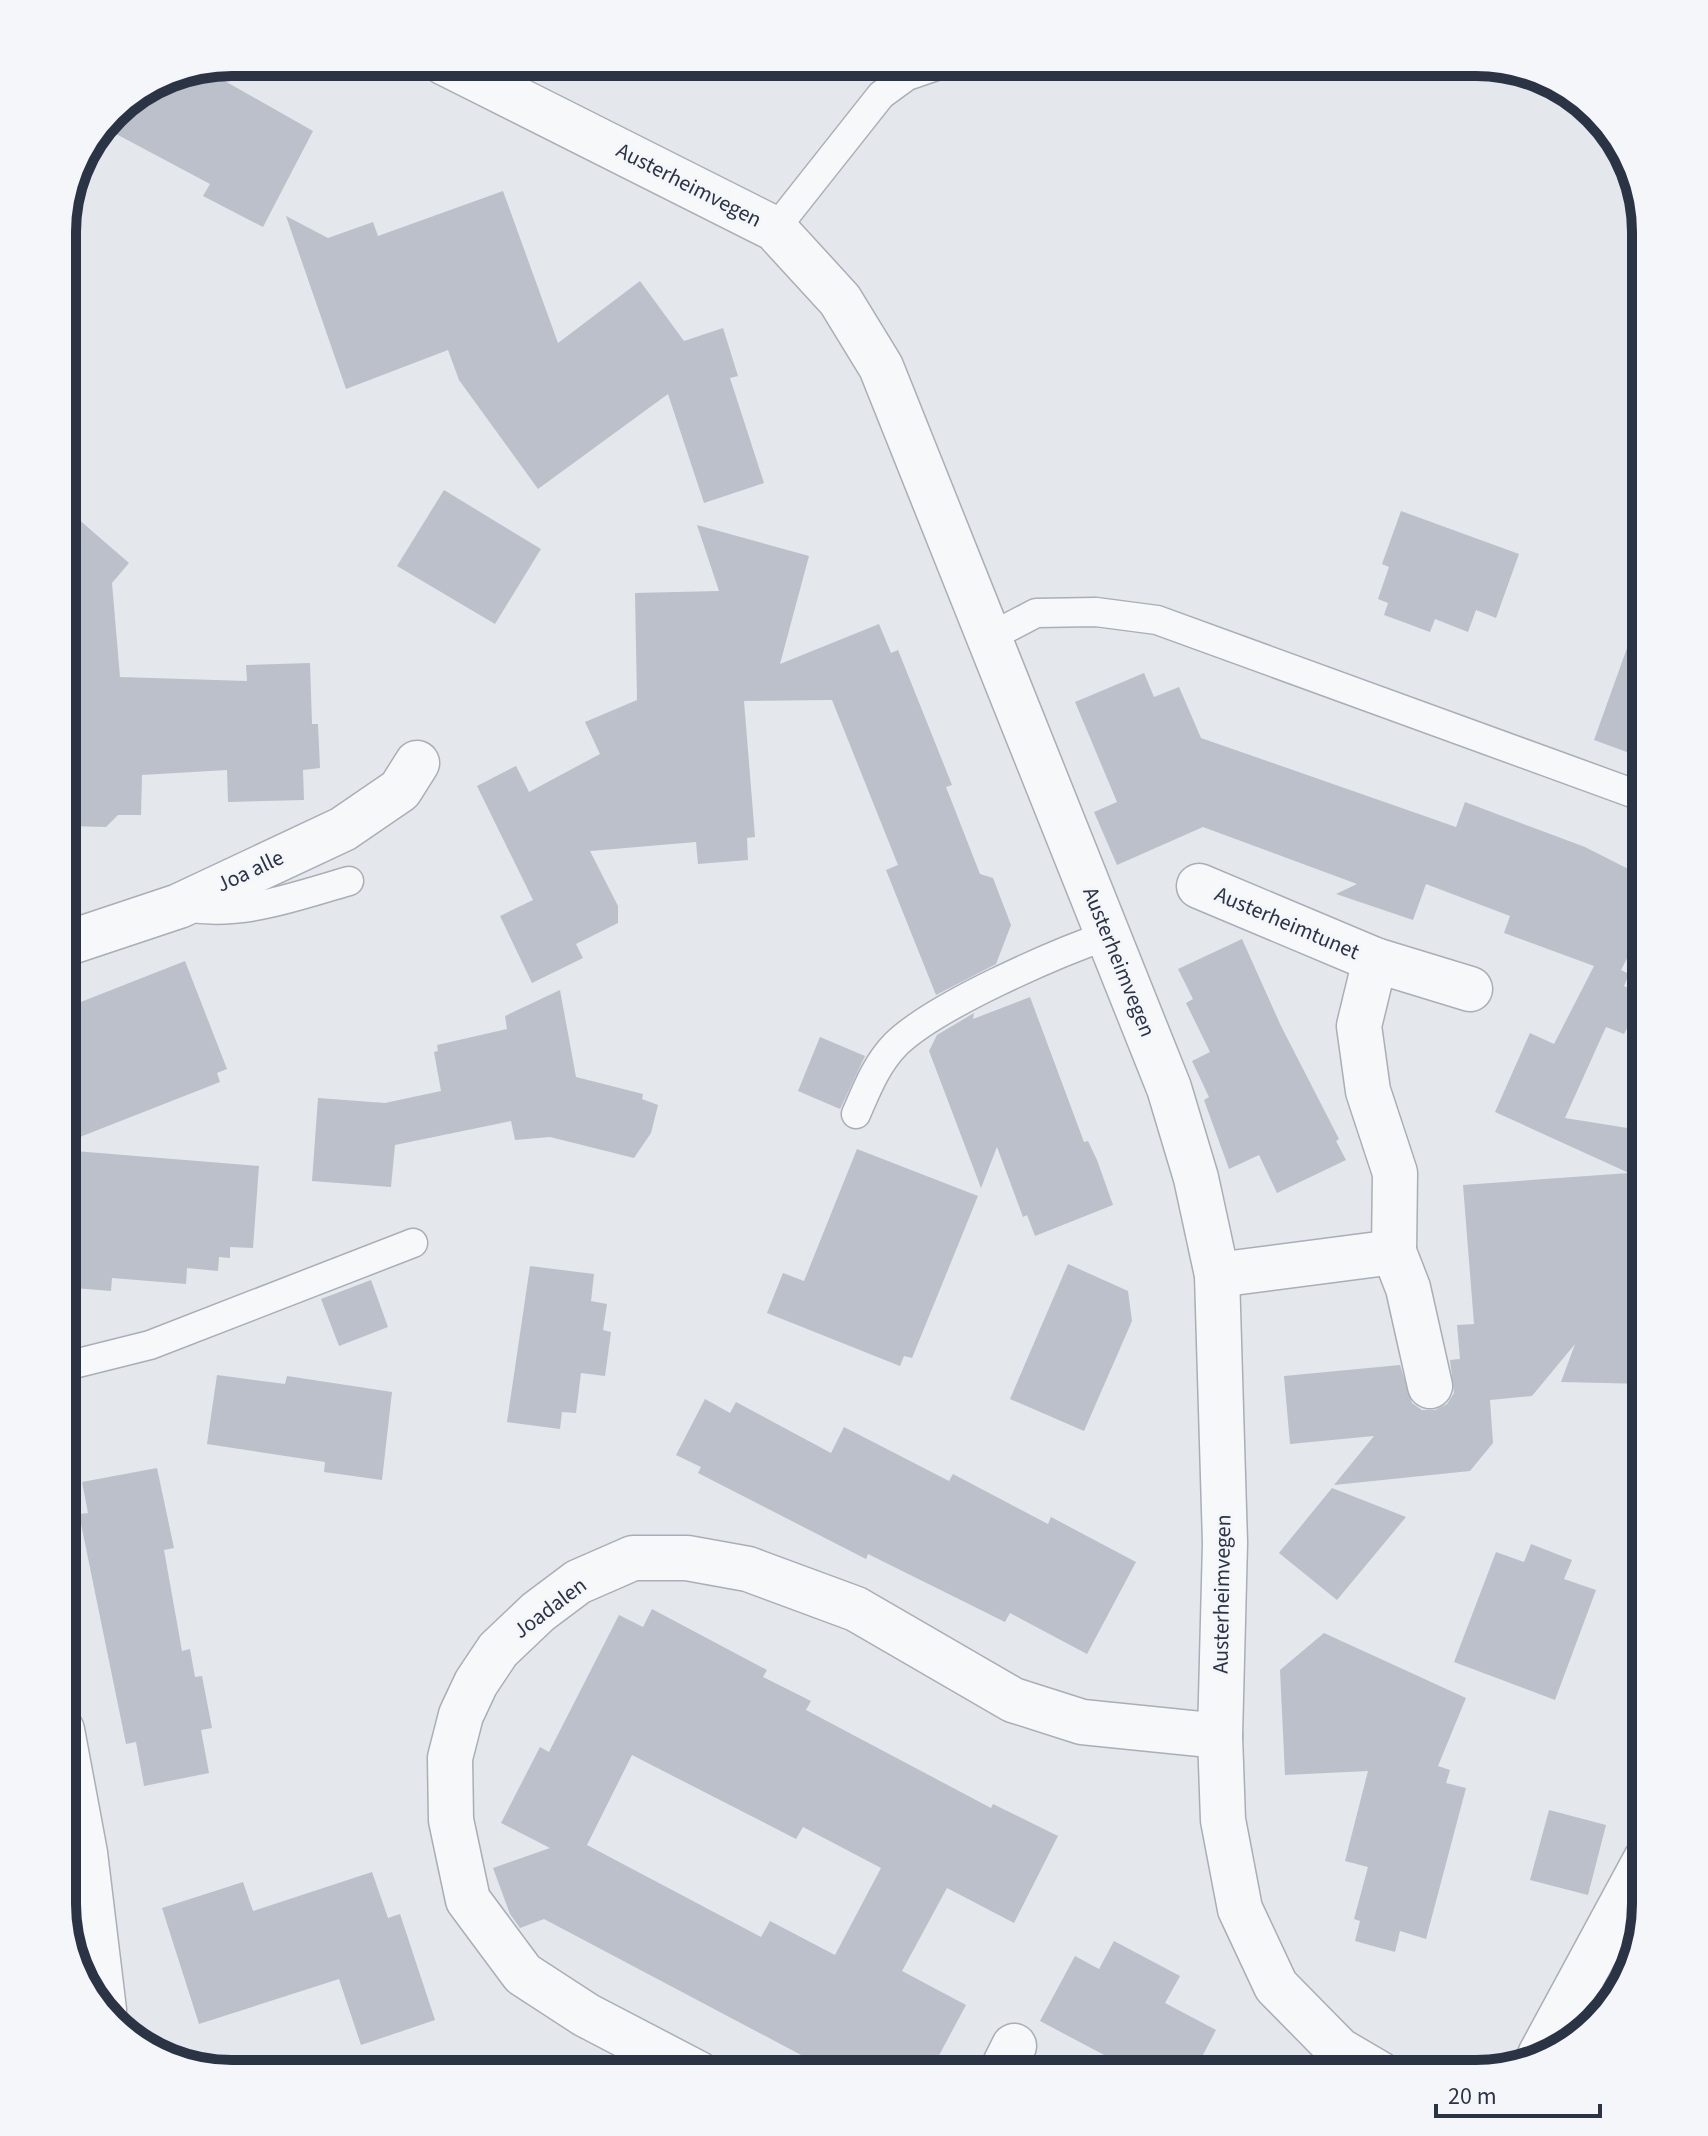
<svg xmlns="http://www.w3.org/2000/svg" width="1708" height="2136" viewBox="0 0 1708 2136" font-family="'Source Sans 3',sans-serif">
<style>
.building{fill:#bbc0ca;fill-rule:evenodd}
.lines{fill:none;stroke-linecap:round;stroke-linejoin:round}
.lane-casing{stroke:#a9aeb7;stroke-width:31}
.street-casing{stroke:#a9aeb7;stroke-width:47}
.lane{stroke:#f7f8fa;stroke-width:28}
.street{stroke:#f7f8fa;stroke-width:44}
.labels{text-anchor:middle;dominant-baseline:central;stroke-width:6;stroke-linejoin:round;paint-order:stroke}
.street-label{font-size:22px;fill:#2b3445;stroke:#f4f6f9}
.rim{fill:none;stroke:#2b3445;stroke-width:10}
</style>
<rect width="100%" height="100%" fill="#e4e7ec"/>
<g class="building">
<path d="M 202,68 L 313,131 L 263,227 L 203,196 L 210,184 L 103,127 L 119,104 L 167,75 Z"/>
<path d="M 503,191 L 558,343 L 640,281 L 684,341 L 723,328 L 738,376 L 730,378 L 764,483 L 704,503 L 668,394 L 538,489 L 459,380 L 448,350 L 346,389 L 286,216 L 328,238 L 373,222 L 378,236 Z"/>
<path d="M 444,490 L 541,549 L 495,624 L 397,566 Z"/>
<path d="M 62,505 L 129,563 L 112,583 L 120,677 L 247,681 L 246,665 L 310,663 L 312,724 L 318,724 L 320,768 L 303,770 L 304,800 L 228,802 L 227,770 L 142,775 L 141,815 L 118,815 L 106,827 L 70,826 L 72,777 L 62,777 Z"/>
<path d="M 1401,511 L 1519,554 L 1496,618 L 1476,610 L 1468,632 L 1435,619 L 1430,632 L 1384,615 L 1388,603 L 1378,599 L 1389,567 L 1382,564 Z"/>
<path d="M 697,525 L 809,556 L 780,664 L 879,624 L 891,653 L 898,650 L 952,785 L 946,787 L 980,874 L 993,878 L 1011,925 L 996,964 L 936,995 L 886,870 L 898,865 L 832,700 L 744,701 L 755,837 L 747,838 L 748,860 L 698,864 L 696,842 L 590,851 L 618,906 L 618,923 L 576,944 L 583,958 L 532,983 L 500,916 L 533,900 L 477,786 L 516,766 L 529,792 L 600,754 L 585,722 L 637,700 L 635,593 L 719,591 Z"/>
<path d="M 1640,612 L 1646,613 L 1646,759 L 1594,740 Z"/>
<path d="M 1144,673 L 1154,697 L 1179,687 L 1201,738 L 1456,827 L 1465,802 L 1585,847 L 1646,878 L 1646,922 L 1621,970 L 1629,974 L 1624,986 L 1643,996 L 1624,1034 L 1606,1027 L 1565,1118 L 1646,1131 L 1646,1384 L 1561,1382 L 1575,1344 L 1532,1396 L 1490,1400 L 1493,1443 L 1470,1471 L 1334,1485 L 1374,1436 L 1290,1444 L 1284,1376 L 1400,1365 L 1412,1403 L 1422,1410 L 1435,1410 L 1447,1404 L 1454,1393 L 1450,1360 L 1460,1359 L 1457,1325 L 1474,1324 L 1463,1185 L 1629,1173 L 1495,1112 L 1530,1033 L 1554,1044 L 1594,966 L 1504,933 L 1510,916 L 1426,884 L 1413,920 L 1336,894 L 1357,884 L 1203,827 L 1117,865 L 1094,812 L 1117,802 L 1075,702 Z"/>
<path d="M 1242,939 L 1281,1026 L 1339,1139 L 1336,1141 L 1346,1160 L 1277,1193 L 1259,1155 L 1229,1169 L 1204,1100 L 1209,1097 L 1192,1061 L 1210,1052 L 1186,1003 L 1193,999 L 1178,969 Z"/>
<path d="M 185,961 L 227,1069 L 217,1073 L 220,1082 L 62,1144 L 63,1009 Z"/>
<path d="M 560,990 L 576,1077 L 643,1094 L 642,1099 L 658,1105 L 651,1133 L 634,1158 L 550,1137 L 515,1140 L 511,1121 L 395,1145 L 391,1187 L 312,1181 L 318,1098 L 385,1103 L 441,1091 L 434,1052 L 438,1051 L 437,1045 L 507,1029 L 505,1016 Z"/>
<path d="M 1030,997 L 1084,1142 L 1088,1141 L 1097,1160 L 1113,1205 L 1035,1236 L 1027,1215 L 1023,1217 L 997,1147 L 981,1188 L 929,1051 L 937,1035 L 974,1013 L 973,1019 Z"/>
<path d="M 820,1037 L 865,1056 L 840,1109 L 798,1091 Z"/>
<path d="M 857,1149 L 978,1196 L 912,1358 L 904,1356 L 900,1366 L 767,1313 L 783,1273 L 804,1281 Z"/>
<path d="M 62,1150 L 259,1166 L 253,1248 L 230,1247 L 230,1258 L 219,1257 L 218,1271 L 187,1268 L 186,1284 L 112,1278 L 111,1291 L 62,1287 Z"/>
<path d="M 1068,1264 L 1128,1291 L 1132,1321 L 1084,1431 L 1010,1399 Z"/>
<path d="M 530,1266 L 594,1274 L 591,1301 L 607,1304 L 603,1330 L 611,1332 L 605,1376 L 581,1373 L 576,1413 L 562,1412 L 560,1429 L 507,1422 Z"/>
<path d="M 371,1280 L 388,1327 L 339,1346 L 321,1299 Z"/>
<path d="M 217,1375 L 285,1384 L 287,1376 L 392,1392 L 382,1480 L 324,1472 L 325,1462 L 207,1444 Z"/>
<path d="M 705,1399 L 730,1413 L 736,1402 L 831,1453 L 844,1427 L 949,1481 L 953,1474 L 1048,1524 L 1051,1517 L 1136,1562 L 1087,1654 L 1010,1613 L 1005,1622 L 868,1554 L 866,1559 L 698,1473 L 701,1467 L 676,1455 Z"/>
<path d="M 157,1468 L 174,1548 L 164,1550 L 182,1651 L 190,1649 L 195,1677 L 202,1676 L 212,1728 L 201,1730 L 209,1773 L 144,1786 L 136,1742 L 126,1744 L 79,1514 L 88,1513 L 82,1482 Z"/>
<path d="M 1332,1488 L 1406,1517 L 1337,1600 L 1279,1553 Z"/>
<path d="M 1531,1544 L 1572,1560 L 1564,1579 L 1596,1590 L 1555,1700 L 1454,1662 L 1496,1552 L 1524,1562 Z"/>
<path d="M 652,1609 L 767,1670 L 763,1677 L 811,1701 L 806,1710 L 991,1808 L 993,1804 L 1058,1836 L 1014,1923 L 947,1888 L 902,1971 L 966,2005 L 929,2074 L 837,2074 L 544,1919 L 520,1928 L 510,1914 L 493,1868 L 550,1848 L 501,1823 L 540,1747 L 549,1752 L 619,1615 L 643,1627 ZM 632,1755 L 796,1839 L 803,1827 L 881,1868 L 835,1955 L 770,1921 L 761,1937 L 587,1845 Z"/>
<path d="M 1324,1633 L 1466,1698 L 1438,1766 L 1450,1770 L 1446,1783 L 1466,1788 L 1426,1939 L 1400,1931 L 1395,1952 L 1355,1941 L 1360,1921 L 1354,1919 L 1368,1867 L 1345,1861 L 1368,1771 L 1285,1775 L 1280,1670 Z"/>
<path d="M 1549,1810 L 1606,1825 L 1588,1895 L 1530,1880 Z"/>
<path d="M 372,1872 L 388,1918 L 400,1914 L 435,2020 L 361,2045 L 339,1979 L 199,2024 L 162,1908 L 243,1882 L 253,1911 Z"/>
<path d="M 1114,1941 L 1180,1976 L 1165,2003 L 1216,2030 L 1193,2074 L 1140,2074 L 1040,2021 L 1075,1956 L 1099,1969 Z"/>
</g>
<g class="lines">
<g class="lane-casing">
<g id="lane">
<path d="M 775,229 L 881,95 L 907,76 L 948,62"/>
<path d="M 988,638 L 1036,613 L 1096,612 L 1157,620 L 1646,798"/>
<path d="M 184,907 C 242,917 293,897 349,881"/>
<path d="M 856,1114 C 867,1089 876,1065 895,1045 C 934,1006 1056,953 1109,935"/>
<path d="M 62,1367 L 150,1345 L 413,1243"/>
</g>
</g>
<g class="street-casing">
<g id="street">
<path d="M 443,62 L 775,229 L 840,300 L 881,367 L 1169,1088 L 1196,1178 L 1217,1275 L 1225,1543 L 1220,1736 L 1223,1820 L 1240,1909 L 1276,1986 L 1339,2050 L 1380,2074"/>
<path d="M 1199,886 L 1375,960 L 1470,989"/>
<path d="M 62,945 L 179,906 L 343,829 L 400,790 L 417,763"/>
<path d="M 1394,1252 L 1408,1288 L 1430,1386"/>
<path d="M 1217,1275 L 1394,1252 L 1395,1173 L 1368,1091 L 1359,1026 L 1375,960"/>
<path d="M 62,1730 L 85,1853 L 104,2010"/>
<path d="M 1540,2055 L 1646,1859"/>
<path d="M 699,2074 L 586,2015 L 523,1974 L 468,1900 L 451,1820 L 450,1758 L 461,1715 L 476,1683 L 498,1650 L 538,1612 L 578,1582 L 633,1558 L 687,1558 L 748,1569 L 856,1609 L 1013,1700 L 1082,1722 L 1220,1736"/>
<path d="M 1000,2074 L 1014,2046"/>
</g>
</g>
<use href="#lane" class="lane"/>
<use href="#street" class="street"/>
</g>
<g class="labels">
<g class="street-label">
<text transform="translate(689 185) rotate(27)">Austerheimvegen</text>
<text transform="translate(250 871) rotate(-25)">Joa alle</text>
<text transform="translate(1287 923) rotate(23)">Austerheimtunet</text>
<text transform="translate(1119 962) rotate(68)">Austerheimvegen</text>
<text transform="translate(1222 1594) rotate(-89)">Austerheimvegen</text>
<text transform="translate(550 1608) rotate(-37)">Joadalen</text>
</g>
</g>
<path d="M0 0H1708V2136H0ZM232 76H1476A156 156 0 0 1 1632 232V1904A156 156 0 0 1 1476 2060H232A156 156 0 0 1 76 1904V232A156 156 0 0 1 232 76Z" fill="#f4f6f9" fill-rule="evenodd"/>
<path class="rim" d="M232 76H1476A156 156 0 0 1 1632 232V1904A156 156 0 0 1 1476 2060H232A156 156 0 0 1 76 1904V232A156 156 0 0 1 232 76Z"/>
<path d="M1436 2104v12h164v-12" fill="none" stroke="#2b3445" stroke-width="4"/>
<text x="1448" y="2104" font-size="24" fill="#2b3445" stroke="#f4f6f9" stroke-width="6" paint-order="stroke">20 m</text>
</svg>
